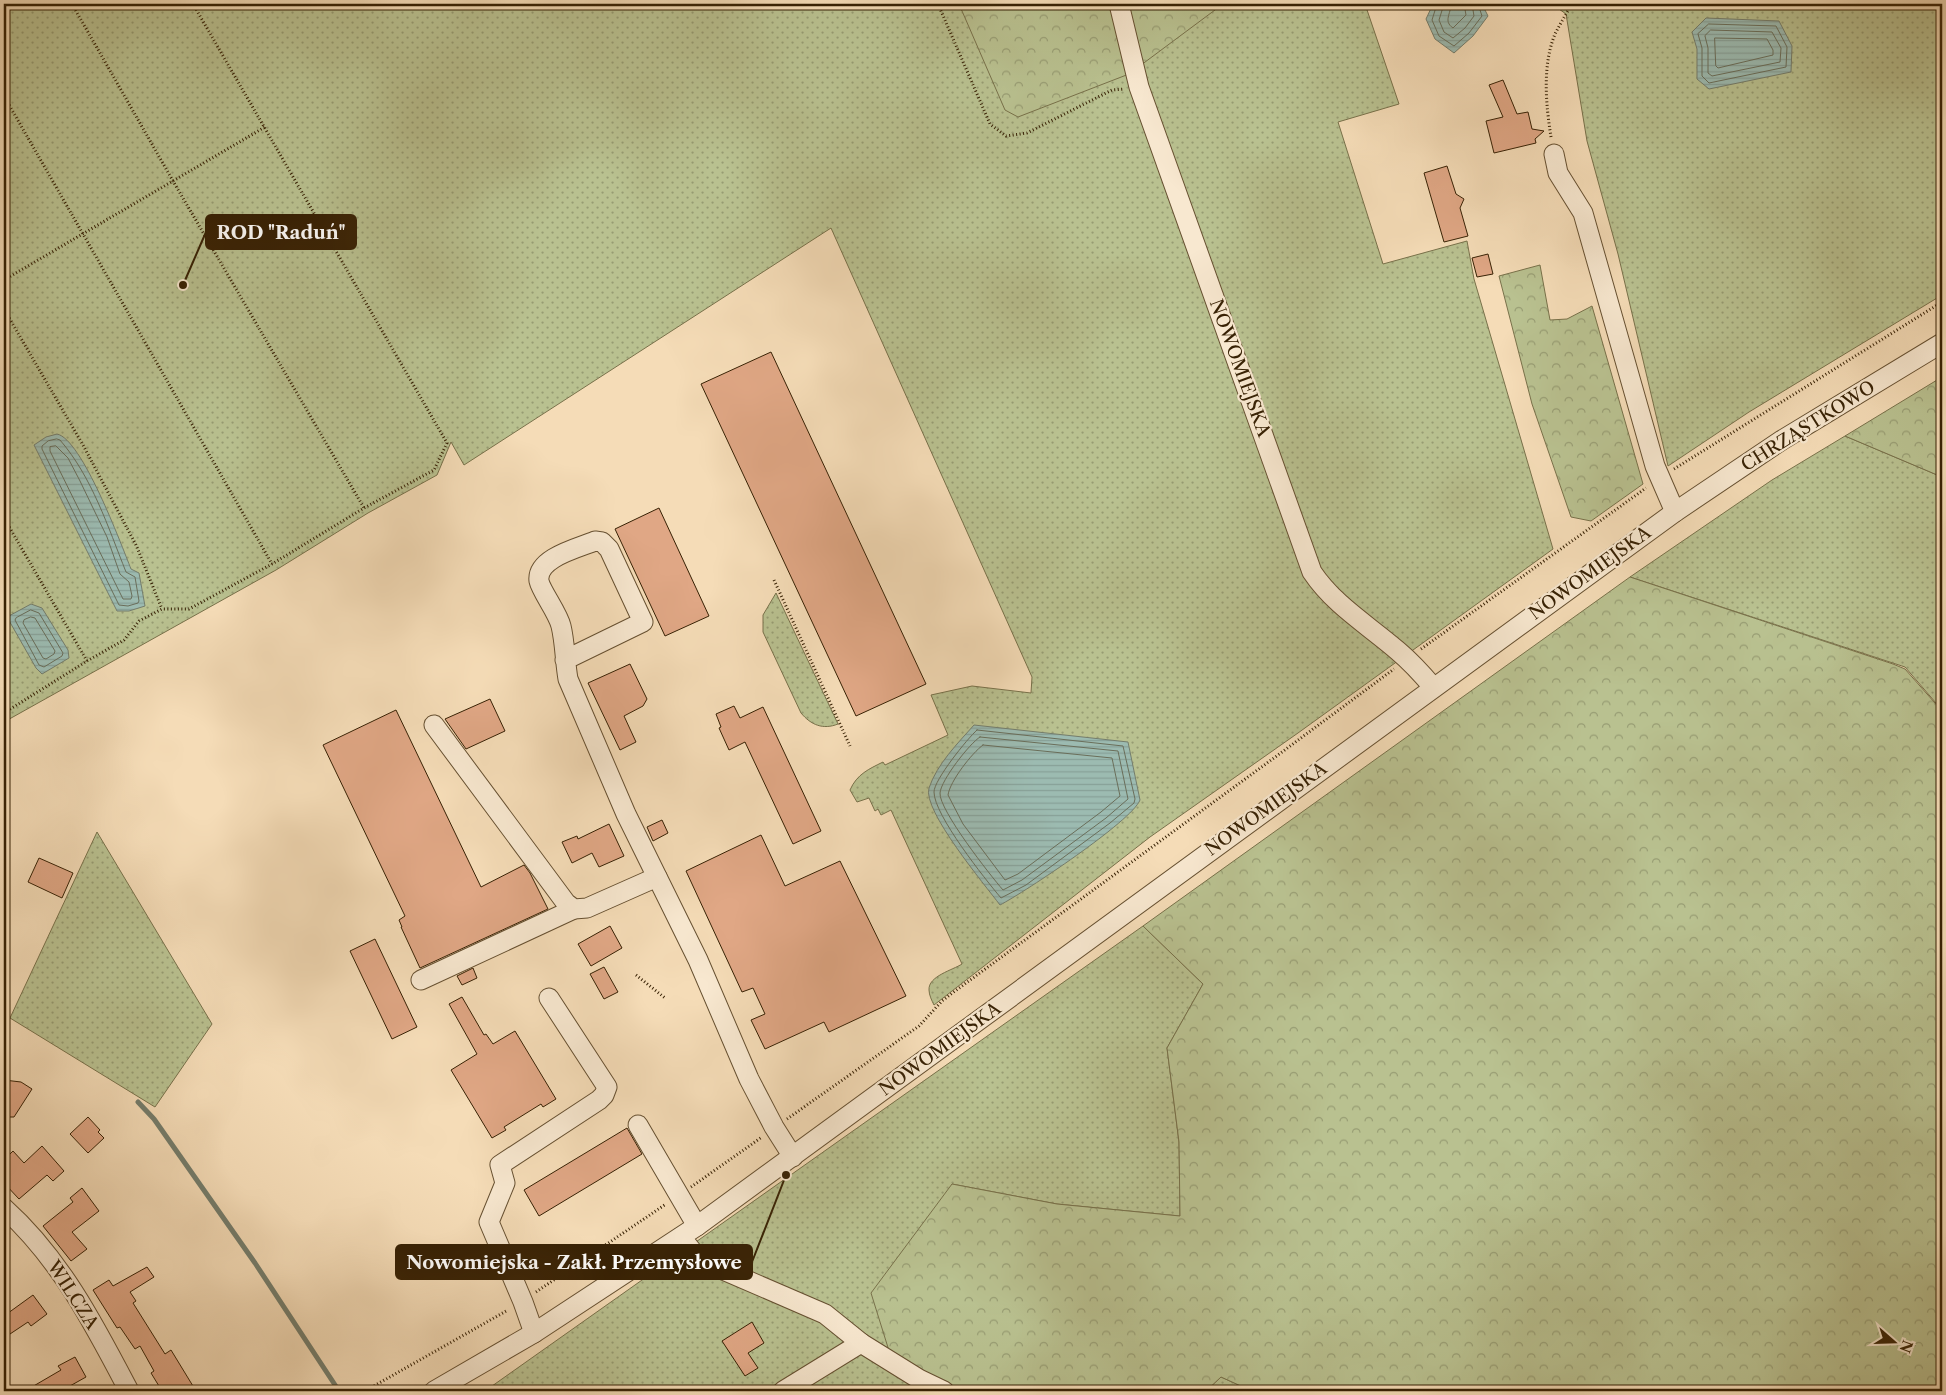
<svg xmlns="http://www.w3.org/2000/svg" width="1946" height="1395" viewBox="0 0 1946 1395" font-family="'Libre Caslon Text',serif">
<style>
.grass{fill:url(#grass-dots);stroke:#78714a}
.forest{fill:url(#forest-crowns);stroke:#78714a}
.water{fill:url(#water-rules);stroke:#747d6c}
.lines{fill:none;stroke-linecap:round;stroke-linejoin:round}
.shore{stroke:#6a6e5a;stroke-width:1}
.stream{stroke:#747d6c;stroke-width:5}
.building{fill:#e0a785;stroke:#372104}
.minor-casing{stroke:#665031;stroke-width:21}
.path{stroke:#372104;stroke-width:3;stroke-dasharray:1 2.5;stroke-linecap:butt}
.minor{stroke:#f8e8d0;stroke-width:19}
.labels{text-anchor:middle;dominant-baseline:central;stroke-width:4.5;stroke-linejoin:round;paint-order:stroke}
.street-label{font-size:18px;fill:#372104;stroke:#f8e8d0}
.leader{fill:none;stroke:#372104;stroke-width:2}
.callout-dot{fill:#372104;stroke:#f8e8d0;stroke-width:2}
.callout{fill:#372104;stroke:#372104;stroke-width:2}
.callout-label{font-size:19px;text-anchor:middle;font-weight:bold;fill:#fff}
</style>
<defs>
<pattern id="grass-dots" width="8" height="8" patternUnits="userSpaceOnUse" patternTransform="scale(1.25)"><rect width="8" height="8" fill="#b9c190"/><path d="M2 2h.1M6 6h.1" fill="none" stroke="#979c73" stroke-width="1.8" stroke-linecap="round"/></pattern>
<pattern id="forest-crowns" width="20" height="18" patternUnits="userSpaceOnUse" patternTransform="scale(1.25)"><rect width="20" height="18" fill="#b9c190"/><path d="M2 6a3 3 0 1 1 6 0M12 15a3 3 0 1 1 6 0" fill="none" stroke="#979c73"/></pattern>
<pattern id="water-rules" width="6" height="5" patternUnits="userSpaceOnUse" patternTransform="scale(1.25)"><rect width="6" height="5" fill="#9cbbb1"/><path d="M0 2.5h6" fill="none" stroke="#87a097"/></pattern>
</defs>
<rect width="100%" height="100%" fill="#f5dcb7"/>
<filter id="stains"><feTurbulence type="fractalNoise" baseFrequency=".004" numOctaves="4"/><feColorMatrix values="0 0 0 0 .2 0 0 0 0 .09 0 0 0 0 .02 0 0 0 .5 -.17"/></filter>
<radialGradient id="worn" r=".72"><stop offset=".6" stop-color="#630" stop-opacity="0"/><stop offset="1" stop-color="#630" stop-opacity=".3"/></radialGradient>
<g class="grass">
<path d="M 4,4 L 1365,4 L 1399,104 L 1338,122 L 1383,264 L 1467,241 L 1474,279 L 1553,549 L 1298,733 L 1150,837 L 934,1005 C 932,1001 929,995 929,990 C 928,976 953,970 962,964 L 891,810 L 881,815 L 878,809 L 875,811 L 869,798 L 857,802 L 850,790 C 857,774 869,769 883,762 L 885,765 L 948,735 L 931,695 L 972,686 L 1031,693 L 1032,677 L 831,228 L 464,465 L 451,442 L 437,475 L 368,513 L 276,570 L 4,722 Z"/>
<path d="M 1552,4 L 1942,4 L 1942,295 L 1749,412 L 1668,466 L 1618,254 L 1587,141 L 1566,14 Z"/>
<path d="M 1845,436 L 1942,477 L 1942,710 L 1905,667 L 1630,577 L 1772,480 Z"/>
<path d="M 776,593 L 838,724 C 823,730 811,725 801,713 L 763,632 L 763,615 Z"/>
<path d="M 97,832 L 212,1024 L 155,1107 L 10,1018 Z"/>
<path d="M 1143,926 L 1203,984 L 1167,1048 L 1179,1142 L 1180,1216 L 1057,1204 L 952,1184 L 890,1354 L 957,1391 L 485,1391 Z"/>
<path d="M 1221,1377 L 1252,1391 L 1206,1391 Z"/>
</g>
<g class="forest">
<path d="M 959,4 L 1223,4 L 1129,74 L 1018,117 L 1005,110 Z"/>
<path d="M 1540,265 L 1550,320 L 1567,319 L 1592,306 L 1643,484 L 1591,521 L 1571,517 L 1532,404 L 1499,276 Z"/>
<path d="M 1942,377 L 1942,477 L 1845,436 Z"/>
<path d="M 1630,577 L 1893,664 L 1905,669 L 1942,711 L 1942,1391 L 1252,1391 L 1221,1377 L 1206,1391 L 957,1391 L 890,1354 L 871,1293 L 952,1184 L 1057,1204 L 1180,1216 L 1179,1142 L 1167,1048 L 1203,984 L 1143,926 Z"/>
</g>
<g class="water">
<path d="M 1433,4 L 1482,4 L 1488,16 L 1473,36 L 1454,53 L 1435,39 L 1426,19 Z"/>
<path d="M 1706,18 L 1779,21 L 1792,46 L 1791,72 L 1709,89 L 1697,79 L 1697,49 L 1692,32 Z"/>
<path d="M 57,434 C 82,439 121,544 131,569 L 139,573 L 145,606 L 129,611 L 117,611 L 34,445 L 46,437 Z"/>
<path d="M 31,604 L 42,608 L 68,650 L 69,658 L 42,674 L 36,668 L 7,617 Z"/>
<path d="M 974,725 L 1128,742 L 1140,800 C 1132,821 1025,892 1000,905 C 985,885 922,810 929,788 C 937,764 958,743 974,725 Z"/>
</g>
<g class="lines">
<g class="shore">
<path d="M 1437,4 L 1432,20 L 1439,36 L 1454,46 L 1469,33 L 1482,16 L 1478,4"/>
<path d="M 1444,4 L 1439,20 L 1444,32 L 1453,38 L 1465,28 L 1474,16 L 1472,4"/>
<path d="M 1451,4 C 1451,14 1443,21 1453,28 L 1466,15 L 1464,4"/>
<path d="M 1709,24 L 1776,26 L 1787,47 L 1786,67 L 1709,83 L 1702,76 L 1702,48 L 1698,34 Z"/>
<path d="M 1711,30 L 1772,32 L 1781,48 L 1780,62 L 1712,76 L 1708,73 L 1708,48 L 1705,36 Z"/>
<path d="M 1715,38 L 1767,39 L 1773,50 L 1773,55 L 1718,68 L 1716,66 Z"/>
<path d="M 57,439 L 60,440 C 92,477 108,527 126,572 L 135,577 L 139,601 L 138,603 L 128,606 L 119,605 L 42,449 L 42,446 L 48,441 Z"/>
<path d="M 56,446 L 68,458 L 80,481 L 107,537 L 120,574 L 129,582 L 132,596 L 131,599 L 123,599 L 50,451 L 50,447 Z"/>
<path d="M 31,610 L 39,613 L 63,653 L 62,656 L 44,667 L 39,665 L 15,620 L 16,618 Z"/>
<path d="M 31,617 L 35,618 L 55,651 L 54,654 L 46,659 L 43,658 L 23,623 L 24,620 Z"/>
<path d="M 977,730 L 1123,746 L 1135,799 L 1134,803 L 1110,823 L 1026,885 L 1001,898 C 985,879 934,815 934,792 C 934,780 967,739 977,730 Z"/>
<path d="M 980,737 L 1118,751 L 1128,799 L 1106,818 L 1022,880 L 1003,890 C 990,875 939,810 940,793 C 941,780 970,743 980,737 Z"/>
<path d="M 983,745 L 1112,758 L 1120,796 L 1101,812 L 1018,874 L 1005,880 L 963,824 L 948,795 C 950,781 972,753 983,745 Z"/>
</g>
<path class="stream" d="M 138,1102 L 154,1119 L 255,1263 L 339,1391"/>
</g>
<g class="building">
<path d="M 1503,80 L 1517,114 L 1528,112 L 1532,129 L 1544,131 L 1535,139 L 1536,143 L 1494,153 L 1486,121 L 1503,117 L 1489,85 Z"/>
<path d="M 1447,166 L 1456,194 L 1464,199 L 1460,208 L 1468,236 L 1444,242 L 1424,173 Z"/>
<path d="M 1488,254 L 1493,274 L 1477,277 L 1472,258 Z"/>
<path d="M 771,352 L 926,684 L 856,716 L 701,384 Z"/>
<path d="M 659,508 L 709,616 L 665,636 L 615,529 Z"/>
<path d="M 630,664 L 647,699 L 643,706 L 624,716 L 636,742 L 620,750 L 588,683 Z"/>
<path d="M 490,699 L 505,731 L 466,749 L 445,719 Z"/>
<path d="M 734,706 L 740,718 L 763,707 L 821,831 L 793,844 L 745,742 L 729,750 L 719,728 L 721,727 L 716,714 Z"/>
<path d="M 396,710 L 481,887 L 524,865 L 530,873 L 548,909 L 420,968 L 401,927 L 402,927 L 399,920 L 405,916 L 323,745 Z"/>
<path d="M 662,820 L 668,833 L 653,841 L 647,827 Z"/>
<path d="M 609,824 L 624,856 L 599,867 L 592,853 L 572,863 L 562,842 L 577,836 L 578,839 Z"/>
<path d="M 761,835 L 785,886 L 840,861 L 906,996 L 829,1032 L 824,1022 L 765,1049 L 751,1020 L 765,1014 L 753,988 L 742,992 L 686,871 Z"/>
<path d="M 39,858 L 73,873 L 62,898 L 28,882 Z"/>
<path d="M 610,926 L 622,948 L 591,966 L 578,944 Z"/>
<path d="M 375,939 L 417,1027 L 392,1039 L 350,951 Z"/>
<path d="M 604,967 L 618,992 L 604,999 L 590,974 Z"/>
<path d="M 473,968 L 477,978 L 462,985 L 457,976 Z"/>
<path d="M 462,997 L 484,1035 L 486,1034 L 493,1044 L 515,1031 L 556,1099 L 543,1107 L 541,1104 L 504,1127 L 506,1130 L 492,1138 L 451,1070 L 477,1054 L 449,1004 Z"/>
<path d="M 4,1080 L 21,1082 L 32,1089 L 14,1117 L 9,1117 L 4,1113 Z"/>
<path d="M 88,1117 L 100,1130 L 98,1132 L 104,1138 L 88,1153 L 70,1134 Z"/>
<path d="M 627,1128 L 642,1154 L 539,1216 L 524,1190 Z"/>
<path d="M 42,1146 L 64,1171 L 53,1181 L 47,1175 L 19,1199 L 4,1183 L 4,1160 L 13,1151 L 24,1163 Z"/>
<path d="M 82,1188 L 99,1211 L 72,1232 L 87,1249 L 71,1261 L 43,1226 L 73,1202 L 70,1198 Z"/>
<path d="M 147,1267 L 154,1277 L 130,1292 L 136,1301 L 133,1303 L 165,1354 L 171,1350 L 196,1391 L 162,1391 L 151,1373 L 154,1371 L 140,1346 L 135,1349 L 120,1327 L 117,1328 L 93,1290 L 109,1280 L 113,1286 Z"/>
<path d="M 33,1295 L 47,1314 L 31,1326 L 28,1322 L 4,1338 L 4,1316 Z"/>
<path d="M 752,1322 L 764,1343 L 748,1353 L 758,1368 L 745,1376 L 722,1341 Z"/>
<path d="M 75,1357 L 86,1377 L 61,1391 L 25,1391 L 61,1370 L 58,1366 Z"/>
</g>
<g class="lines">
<g class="minor-casing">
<g id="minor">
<path d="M 1119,4 L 1139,87 L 1312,572 C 1334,605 1368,625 1398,651 C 1411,662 1422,674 1433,687"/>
<path d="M 1554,154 L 1558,173 L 1583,213 L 1655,466 L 1675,512"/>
<path d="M 565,660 L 643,622 L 609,549 L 602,542 L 595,541 C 578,548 536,558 539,581 C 541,591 558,613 561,626 C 565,642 565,662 568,679 L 626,814 L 698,960 L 749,1079 L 774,1127 L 793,1157"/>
<path d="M 434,725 L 566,903 L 574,909 L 587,908 L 657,877"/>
<path d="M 421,980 L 574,909"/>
<path d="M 638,1125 L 697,1226"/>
<path d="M 4,1208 C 60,1258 95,1326 129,1391"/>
<path d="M 681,1237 L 697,1257 L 714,1266 L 825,1314 L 861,1343"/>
<path d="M 534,1333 L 523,1302 L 489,1222 L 505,1183 L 500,1165 L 599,1100 L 604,1095 L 607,1087 L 549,998"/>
<path d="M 434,1391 L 534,1333 L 697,1226 L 1675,512 L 1782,440 L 1942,343"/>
<path d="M 783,1391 L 861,1343 L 919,1379 L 944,1391"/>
</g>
</g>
<g class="path">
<path d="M 72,4 L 173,181 L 364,508"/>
<path d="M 938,4 L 990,124 L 1006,136 L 1027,133 L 1112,90 L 1124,89"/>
<path d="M 4,96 L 272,564"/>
<path d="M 1551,137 C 1546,105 1542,66 1555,34 C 1560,24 1566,14 1572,4"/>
<path d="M 4,280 L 265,127"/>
<path d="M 4,309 L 83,445 L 136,545 L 162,609"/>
<path d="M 1674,469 L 1942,302"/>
<path d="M 4,518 L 87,661"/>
<path d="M 774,580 L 850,746"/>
<path d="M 1421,649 L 1646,488"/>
<path d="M 4,713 L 87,661 L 124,640 L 139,621 L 162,609 L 189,609 L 272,564 L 364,508 L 434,470 L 447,443 L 193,4"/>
<path d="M 636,975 L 665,998"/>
<path d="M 787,1119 L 919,1026 L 942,1001 L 951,994 L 1278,755 L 1394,669"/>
<path d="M 691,1187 L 762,1137"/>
<path d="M 536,1292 L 666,1204"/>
<path d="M 365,1391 L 508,1310"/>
</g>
<use href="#minor" class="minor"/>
</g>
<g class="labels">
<g class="street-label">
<text transform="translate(1240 368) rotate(70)">NOWOMIEJSKA</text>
<text transform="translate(1808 426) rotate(-32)">CHRZĄSTKOWO</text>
<text transform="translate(1590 573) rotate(-36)">NOWOMIEJSKA</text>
<text transform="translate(1266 809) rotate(-36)">NOWOMIEJSKA</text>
<text transform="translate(940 1049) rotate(-36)">NOWOMIEJSKA</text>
<text transform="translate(73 1295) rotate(57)">WILCZA</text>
</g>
</g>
<path class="leader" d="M183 285L206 232M786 1175L752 1262"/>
<g class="callout-dot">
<circle cx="183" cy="285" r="5"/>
<circle cx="786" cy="1175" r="5"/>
</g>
<g class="callout">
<rect x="206" y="215" width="150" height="34" rx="5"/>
<rect x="396" y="1245" width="356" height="34" rx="5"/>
</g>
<g class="callout-label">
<text x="281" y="239">ROD "Raduń"</text>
<text x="574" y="1269">Nowomiejska - Zakł. Przemysłowe</text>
</g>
<rect width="1946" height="1395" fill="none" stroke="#f5dcb7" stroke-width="20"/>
<rect x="5" y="5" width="1936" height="1385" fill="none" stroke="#372104" stroke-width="2.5"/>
<rect x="10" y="10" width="1926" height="1375" fill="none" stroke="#372104"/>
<g transform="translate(1894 1342) rotate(110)" stroke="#f8e8d0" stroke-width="4" paint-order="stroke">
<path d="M0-4L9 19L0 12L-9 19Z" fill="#372104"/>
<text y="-8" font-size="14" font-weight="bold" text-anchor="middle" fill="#372104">N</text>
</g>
<rect width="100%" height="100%" filter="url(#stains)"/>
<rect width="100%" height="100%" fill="url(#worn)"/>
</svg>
